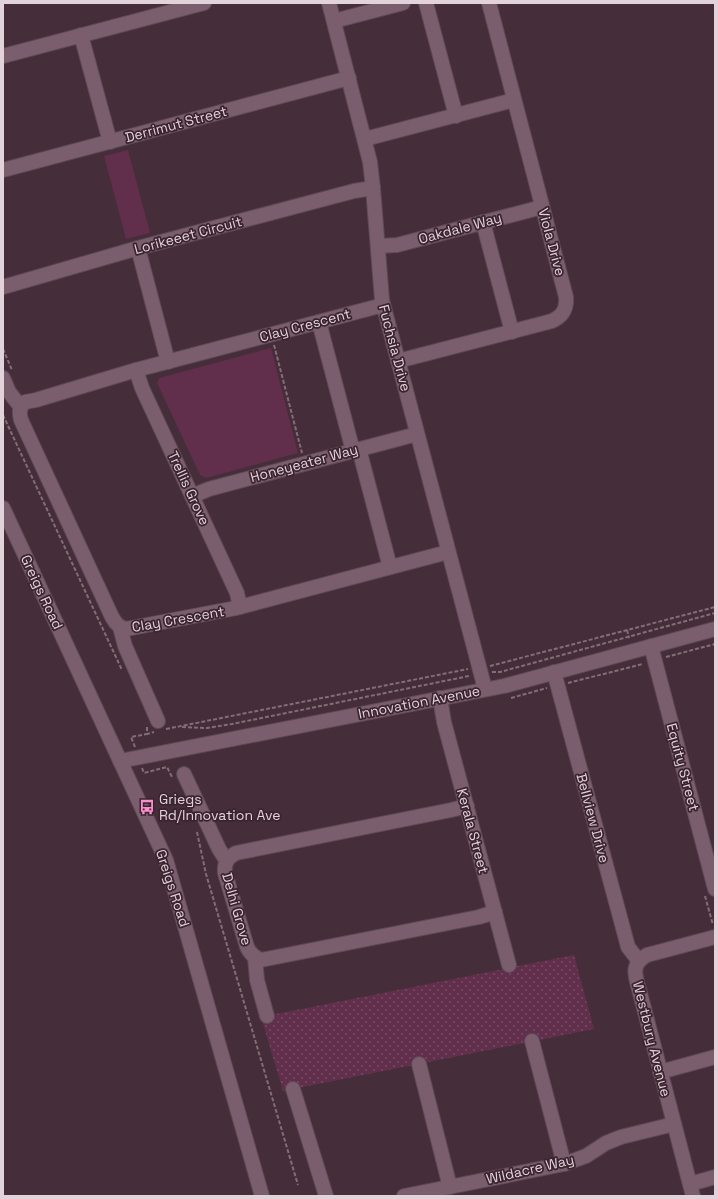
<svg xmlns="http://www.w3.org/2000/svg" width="718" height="1199" viewBox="0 0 718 1199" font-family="'Space Grotesk',sans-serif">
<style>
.grass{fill:url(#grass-dots)}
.green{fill:#612f4c}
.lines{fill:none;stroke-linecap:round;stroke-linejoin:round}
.minor-casing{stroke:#5e4955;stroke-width:16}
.path{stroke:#836e78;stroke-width:2;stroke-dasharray:4 2;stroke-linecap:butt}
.minor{stroke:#7a5e6d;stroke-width:14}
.labels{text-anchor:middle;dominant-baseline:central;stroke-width:3.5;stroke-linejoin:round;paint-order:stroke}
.street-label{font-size:14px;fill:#e2d2d9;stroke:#3b2330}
.poi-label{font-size:14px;fill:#e2d2d9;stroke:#3b2330;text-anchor:start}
</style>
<defs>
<pattern id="grass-dots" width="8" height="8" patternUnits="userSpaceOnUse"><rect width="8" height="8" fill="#612f4c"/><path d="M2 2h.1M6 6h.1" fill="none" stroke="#774c65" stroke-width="1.8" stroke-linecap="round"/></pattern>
</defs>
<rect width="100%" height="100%" fill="#452d3a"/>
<path class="grass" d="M 574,955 L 594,1029 L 283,1091 L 261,1017 Z"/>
<g class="green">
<path d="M 128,150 L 150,233 L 126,239 L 104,156 Z"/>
<path d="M 271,348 L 298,453 L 206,478 L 200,475 L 157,383 L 159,378 Z"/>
</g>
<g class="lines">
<g class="minor-casing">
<g id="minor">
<path d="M 329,3 L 370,162 L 373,188 L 382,300 L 485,689"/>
<path d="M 426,3 L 456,116"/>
<path d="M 334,21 L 403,3"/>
<path d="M 81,35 L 110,142"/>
<path d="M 3,56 L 204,3"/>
<path d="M 365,139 L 514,100"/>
<path d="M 3,170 L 349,78"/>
<path d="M 483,222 L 512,332"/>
<path d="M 378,246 L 397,245 L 542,207"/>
<path d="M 138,248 L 168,362"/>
<path d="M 3,287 L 138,248 L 354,191 L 373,188"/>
<path d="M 383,305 L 136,370 L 36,400 L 25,402 C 19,408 19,412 21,420 L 112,617 C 116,624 119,627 126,629 L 236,608 L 448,552"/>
<path d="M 319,322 L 353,451"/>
<path d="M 398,361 L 552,321 C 563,316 567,309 566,297 L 489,3"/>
<path d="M 136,370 L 142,388 L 237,593 L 240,607"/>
<path d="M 3,378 L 9,392 L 20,406"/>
<path d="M 359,449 L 390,567"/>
<path d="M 192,496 L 209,489 L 417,434"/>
<path d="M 3,508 L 166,860 L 262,1196"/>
<path d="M 120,627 L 125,646 L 158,721"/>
<path d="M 651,646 L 715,889"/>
<path d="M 554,672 L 627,943 L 628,947 L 639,961"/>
<path d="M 440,698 L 444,722 L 509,965"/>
<path d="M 120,761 L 504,686 L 715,629"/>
<path d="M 184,774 L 219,849 L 226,860"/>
<path d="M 467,806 L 451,810 L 236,853 C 227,858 224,863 225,873 L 247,947 C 250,954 254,957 261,960 L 479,917 L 495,912"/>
<path d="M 255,957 L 257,980 L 267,1016"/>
<path d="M 532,1041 L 564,1164"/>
<path d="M 419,1064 L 450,1187"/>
<path d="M 660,1072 L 715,1057"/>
<path d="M 293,1089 L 326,1196"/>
<path d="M 690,1184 L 715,1177"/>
<path d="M 404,1196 L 564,1164 L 586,1156 L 606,1143 L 621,1137 L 674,1124"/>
<path d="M 693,1196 L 640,993 C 636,977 629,965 647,955 L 715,937"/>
</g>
</g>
<g class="path">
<path d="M 274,345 L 302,453"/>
<path d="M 3,349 L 12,370"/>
<path d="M 3,415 L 122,670"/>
<path d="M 627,630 L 629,638"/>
<path d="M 666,657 L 715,644"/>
<path d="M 490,666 L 715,607"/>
<path d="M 492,672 L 500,672 L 715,613"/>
<path d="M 568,683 L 643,664"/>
<path d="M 511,698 L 547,688"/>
<path d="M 147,727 L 147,734 L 154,732"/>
<path d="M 182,727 L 207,728 L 232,724 L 469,676"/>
<path d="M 166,729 L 468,669"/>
<path d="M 135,747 L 131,737 L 147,734"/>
<path d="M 142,768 L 144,773 L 167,767 L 172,777"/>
<path d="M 197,832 L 206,874 L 298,1185"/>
<path d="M 705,896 L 713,925"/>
</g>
<use href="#minor" class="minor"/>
</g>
<defs>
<g id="bus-bare" transform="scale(1.2)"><path d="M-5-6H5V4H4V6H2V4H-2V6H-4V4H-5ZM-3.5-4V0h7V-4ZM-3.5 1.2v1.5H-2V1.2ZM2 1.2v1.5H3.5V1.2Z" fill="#f98fca" stroke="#3b2330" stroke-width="2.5" paint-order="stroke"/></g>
</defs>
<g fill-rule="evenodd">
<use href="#bus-bare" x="147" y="807"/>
</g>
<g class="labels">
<g class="street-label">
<text transform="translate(176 124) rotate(-15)">Derrimut Street</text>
<text transform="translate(460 228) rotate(-15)">Oakdale Way</text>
<text transform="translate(188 235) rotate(-15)">Lorikeeet Circuit</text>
<text transform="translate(552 242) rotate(75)">Viola Drive</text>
<text transform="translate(305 325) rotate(-15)">Clay Crescent</text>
<text transform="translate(395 348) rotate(75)">Fuchsia Drive</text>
<text transform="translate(304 463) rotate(-15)">Honeyeater Way</text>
<text transform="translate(189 488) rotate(65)">Trellis Grove</text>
<text transform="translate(42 592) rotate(65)">Greigs Road</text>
<text transform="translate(178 619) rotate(-10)">Clay Crescent</text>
<text transform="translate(419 702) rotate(-11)">Innovation Avenue</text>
<text transform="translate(683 767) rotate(75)">Equity Street</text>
<text transform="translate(593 818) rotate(75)">Bellview Drive</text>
<text transform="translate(473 831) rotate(75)">Kerala Street</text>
<text transform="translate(173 888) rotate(72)">Greigs Road</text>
<text transform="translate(237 909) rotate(74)">Delhi Grove</text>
<text transform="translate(652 1039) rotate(76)">Westbury Avenue</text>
<text transform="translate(530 1169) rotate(-13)">Wildacre Way</text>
</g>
<g class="poi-label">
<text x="159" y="799">Griegs<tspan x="159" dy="16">Rd/Innovation Ave</tspan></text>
</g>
</g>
<rect width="718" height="1199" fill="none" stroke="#e2d2d9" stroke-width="8"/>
</svg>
